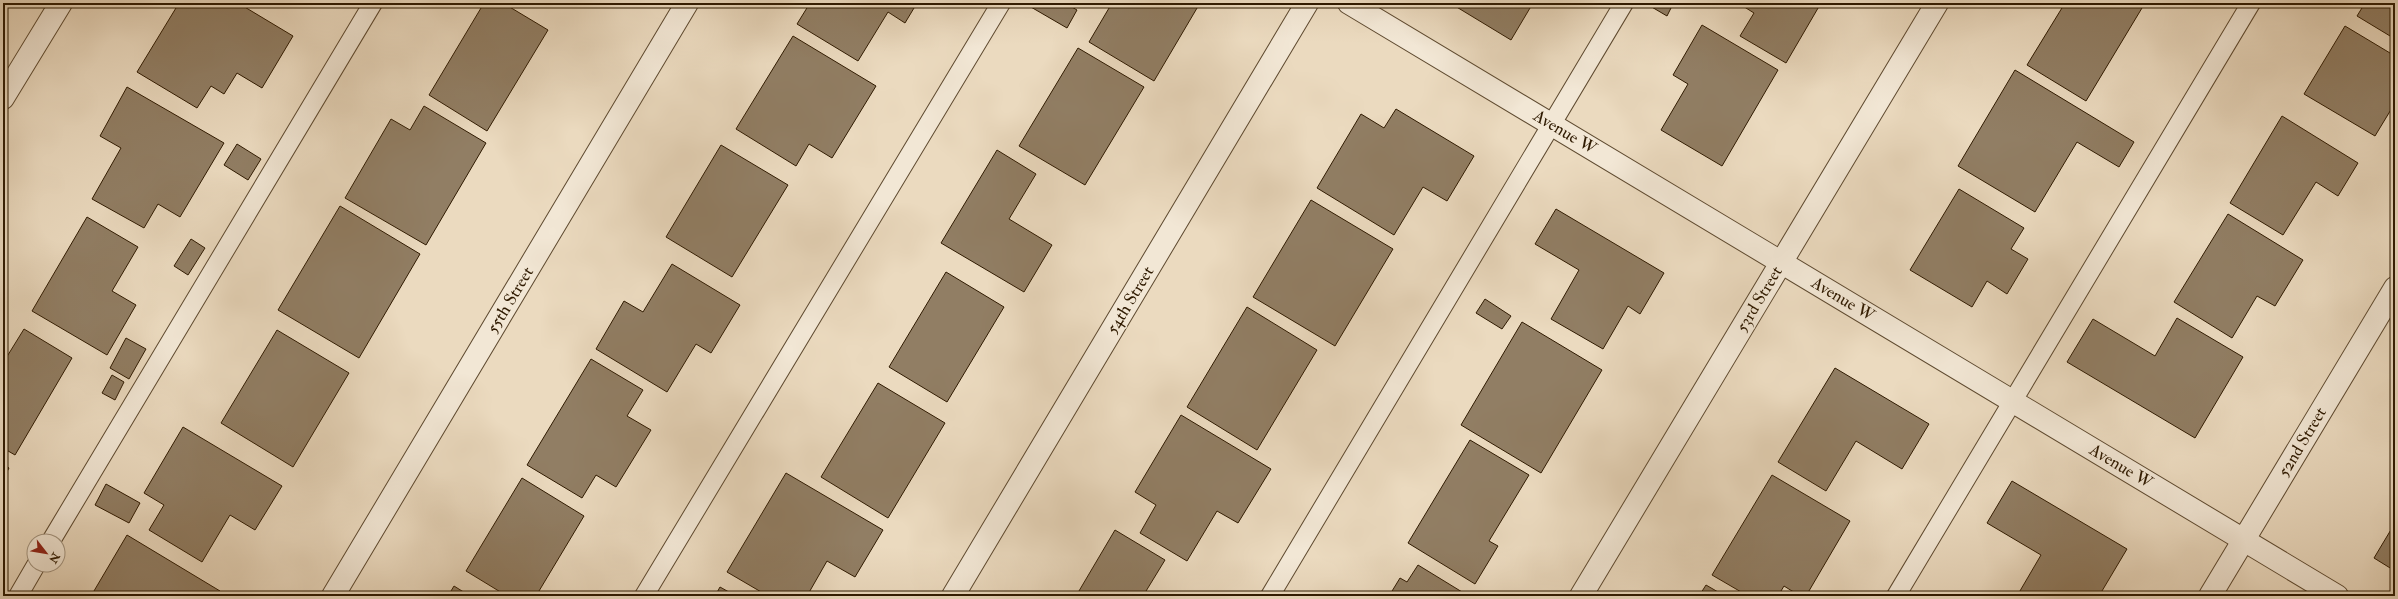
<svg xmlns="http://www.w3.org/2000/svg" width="2398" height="599" viewBox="0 0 2398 599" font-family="'IM FELL Double Pica',serif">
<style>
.building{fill:#917e64;stroke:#2f1a01}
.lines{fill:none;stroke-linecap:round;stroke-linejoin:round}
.service-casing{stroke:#5e4a30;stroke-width:20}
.minor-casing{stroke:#5e4a30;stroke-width:24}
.service{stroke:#f2e7d5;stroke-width:18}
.minor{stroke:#f2e7d5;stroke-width:22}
.labels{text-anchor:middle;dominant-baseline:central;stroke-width:3;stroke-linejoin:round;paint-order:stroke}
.street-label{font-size:17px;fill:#2f1a01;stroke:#f2e7d5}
</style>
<rect width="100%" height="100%" fill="#ebdabf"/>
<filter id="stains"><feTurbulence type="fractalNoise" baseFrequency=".005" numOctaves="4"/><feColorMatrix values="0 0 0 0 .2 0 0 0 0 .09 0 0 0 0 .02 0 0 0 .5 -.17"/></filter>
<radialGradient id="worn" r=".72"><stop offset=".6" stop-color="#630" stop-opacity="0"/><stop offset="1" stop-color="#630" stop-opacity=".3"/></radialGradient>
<g class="building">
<path d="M 179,3 L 238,3 L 293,36 L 262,88 L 237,73 L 224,94 L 211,86 L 197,108 L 137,72 Z"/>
<path d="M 484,3 L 503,3 L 548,30 L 487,131 L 429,95 Z"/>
<path d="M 810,3 L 917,3 L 905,23 L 888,12 L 858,61 L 797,24 Z"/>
<path d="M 1024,3 L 1065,3 L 1077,10 L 1067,28 Z"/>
<path d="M 1112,3 L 1200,3 L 1154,81 L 1089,42 Z"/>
<path d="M 1450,3 L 1533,3 L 1511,40 Z"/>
<path d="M 1652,3 L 1671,3 L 1673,4 L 1667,16 L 1650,6 Z"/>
<path d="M 1738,3 L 1821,3 L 1786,63 L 1740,36 L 1754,13 Z"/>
<path d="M 2065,3 L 2145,3 L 2086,101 L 2027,65 Z"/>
<path d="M 2365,3 L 2395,3 L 2395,39 L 2357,16 Z"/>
<path d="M 1702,25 L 1778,70 L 1722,166 L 1661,130 L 1688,84 L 1673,75 Z"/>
<path d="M 2345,26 L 2395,56 L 2395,103 L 2375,136 L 2304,94 Z"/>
<path d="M 793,36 L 876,86 L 832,158 L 809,144 L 796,166 L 736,129 Z"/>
<path d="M 1078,48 L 1144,87 L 1085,185 L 1019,146 Z"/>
<path d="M 2015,70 L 2134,142 L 2119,167 L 2077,142 L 2035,212 L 1958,166 Z"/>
<path d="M 127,87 L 224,143 L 180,217 L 158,204 L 144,228 L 92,199 L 121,148 L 100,136 Z"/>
<path d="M 424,106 L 486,143 L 426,245 L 345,198 L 391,119 L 410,130 Z"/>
<path d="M 1396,109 L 1474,156 L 1447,201 L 1423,187 L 1394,235 L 1317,188 L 1361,114 L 1384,128 Z"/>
<path d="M 2282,116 L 2358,163 L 2338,196 L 2316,182 L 2283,235 L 2230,203 Z"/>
<path d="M 237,144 L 261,159 L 248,180 L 224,165 Z"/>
<path d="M 721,145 L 788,185 L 732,277 L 666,237 Z"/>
<path d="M 997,150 L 1036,174 L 1009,219 L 1052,245 L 1024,292 L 941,243 Z"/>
<path d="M 1959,189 L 2024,228 L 2011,249 L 2028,259 L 2007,294 L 1987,281 L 1972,307 L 1910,270 Z"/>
<path d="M 1311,200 L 1393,249 L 1335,346 L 1253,297 Z"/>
<path d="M 340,206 L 420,254 L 359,358 L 278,310 Z"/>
<path d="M 1556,209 L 1664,273 L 1640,314 L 1628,306 L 1603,349 L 1551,319 L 1579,270 L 1535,244 Z"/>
<path d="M 2228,214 L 2303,260 L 2275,306 L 2257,296 L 2232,338 L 2174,302 Z"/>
<path d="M 87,217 L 138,247 L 112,291 L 136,305 L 107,355 L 32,311 Z"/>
<path d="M 191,239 L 205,248 L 188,275 L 174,266 Z"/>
<path d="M 672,264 L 740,305 L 711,353 L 696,344 L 667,392 L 596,349 L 624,301 L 643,312 Z"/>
<path d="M 946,272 L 1004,307 L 947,402 L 889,367 Z"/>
<path d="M 1485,299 L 1511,316 L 1502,329 L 1476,313 Z"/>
<path d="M 1247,307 L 1317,350 L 1257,450 L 1187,407 Z"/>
<path d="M 2177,318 L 2243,357 L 2195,438 L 2067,362 L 2093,319 L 2155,356 Z"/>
<path d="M 1522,322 L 1602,370 L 1541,473 L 1461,425 Z"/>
<path d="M 24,329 L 72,358 L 15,455 L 3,448 L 3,363 Z"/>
<path d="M 277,330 L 349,373 L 293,467 L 221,423 Z"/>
<path d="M 126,338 L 146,349 L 129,379 L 110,368 Z"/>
<path d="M 591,359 L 643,390 L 627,416 L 651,430 L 616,487 L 596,475 L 582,498 L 527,465 Z"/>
<path d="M 1835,368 L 1929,424 L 1902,469 L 1856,441 L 1826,491 L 1778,462 Z"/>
<path d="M 112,375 L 124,382 L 115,400 L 102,393 Z"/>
<path d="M 878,383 L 945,423 L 888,518 L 821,477 Z"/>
<path d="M 1181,415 L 1271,469 L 1238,523 L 1217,511 L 1187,561 L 1140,533 L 1156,505 L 1135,492 Z"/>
<path d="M 183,427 L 282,486 L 255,530 L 230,515 L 202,562 L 149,530 L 164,505 L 144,493 Z"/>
<path d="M 1470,440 L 1529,475 L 1489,541 L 1498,546 L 1475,584 L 1408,543 Z"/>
<path d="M 3,464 L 9,468 L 3,479 Z"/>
<path d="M 786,473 L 883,530 L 855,577 L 827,561 L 807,596 L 768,596 L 727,572 Z"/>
<path d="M 1772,475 L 1850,521 L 1806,596 L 1800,596 L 1784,586 L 1778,596 L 1748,596 L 1712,575 Z"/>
<path d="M 522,478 L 584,516 L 536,596 L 507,596 L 466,571 Z"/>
<path d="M 2012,481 L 2127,549 L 2099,596 L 2017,596 L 2041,555 L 1987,523 Z"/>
<path d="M 106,484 L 140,503 L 129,523 L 95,505 Z"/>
<path d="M 2395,523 L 2395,571 L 2374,558 Z"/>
<path d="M 1115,530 L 1165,560 L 1143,596 L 1076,596 Z"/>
<path d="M 127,535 L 220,591 L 217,596 L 91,596 Z"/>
<path d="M 1418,565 L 1467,595 L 1466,596 L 1389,596 L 1400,578 L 1407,582 Z"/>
<path d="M 1706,585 L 1725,596 L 1699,596 Z"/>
<path d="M 454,586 L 470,596 L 448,596 Z"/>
<path d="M 720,587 L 736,596 L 715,596 Z"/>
</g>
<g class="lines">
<g class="service-casing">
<g id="service">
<path d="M 51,541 L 373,3"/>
<path d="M 18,596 L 36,565"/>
<path d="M 644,596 L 1001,3"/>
<path d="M 1270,596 L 1624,3"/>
<path d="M 1896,596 L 2251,3"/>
</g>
</g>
<g class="minor-casing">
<g id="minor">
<path d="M 1349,3 L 2337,596"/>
<path d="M 3,98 L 61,3"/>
<path d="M 333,596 L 687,3"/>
<path d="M 953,596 L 1307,3"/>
<path d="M 1581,596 L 1937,3"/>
<path d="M 2210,596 L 2395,288"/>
</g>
</g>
<use href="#service" class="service"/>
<use href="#minor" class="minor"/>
</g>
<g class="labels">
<g class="street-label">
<text transform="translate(1565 132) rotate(31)">Avenue W</text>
<text transform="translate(1759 299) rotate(-59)">53rd Street</text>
<text transform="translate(1843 299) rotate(31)">Avenue W</text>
<text transform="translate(510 300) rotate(-59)">55th Street</text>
<text transform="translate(1130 300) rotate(-59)">54th Street</text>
<text transform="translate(2302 442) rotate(-59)">52nd Street</text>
<text transform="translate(2121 466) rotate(31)">Avenue W</text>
</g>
</g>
<rect width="2398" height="599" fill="none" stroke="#ebdabf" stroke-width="16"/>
<rect x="4" y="4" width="2390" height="591" fill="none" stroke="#2f1a01" stroke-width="2"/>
<rect x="8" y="8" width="2382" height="583" fill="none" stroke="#2f1a01"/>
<g transform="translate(46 553) rotate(121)"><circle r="19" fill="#f2e7d5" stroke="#a49580"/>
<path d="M0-3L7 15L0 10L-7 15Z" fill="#8f2418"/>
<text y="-6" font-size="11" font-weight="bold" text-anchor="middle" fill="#2f1a01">N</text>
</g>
<rect width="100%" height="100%" filter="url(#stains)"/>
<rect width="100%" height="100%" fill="url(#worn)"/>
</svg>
